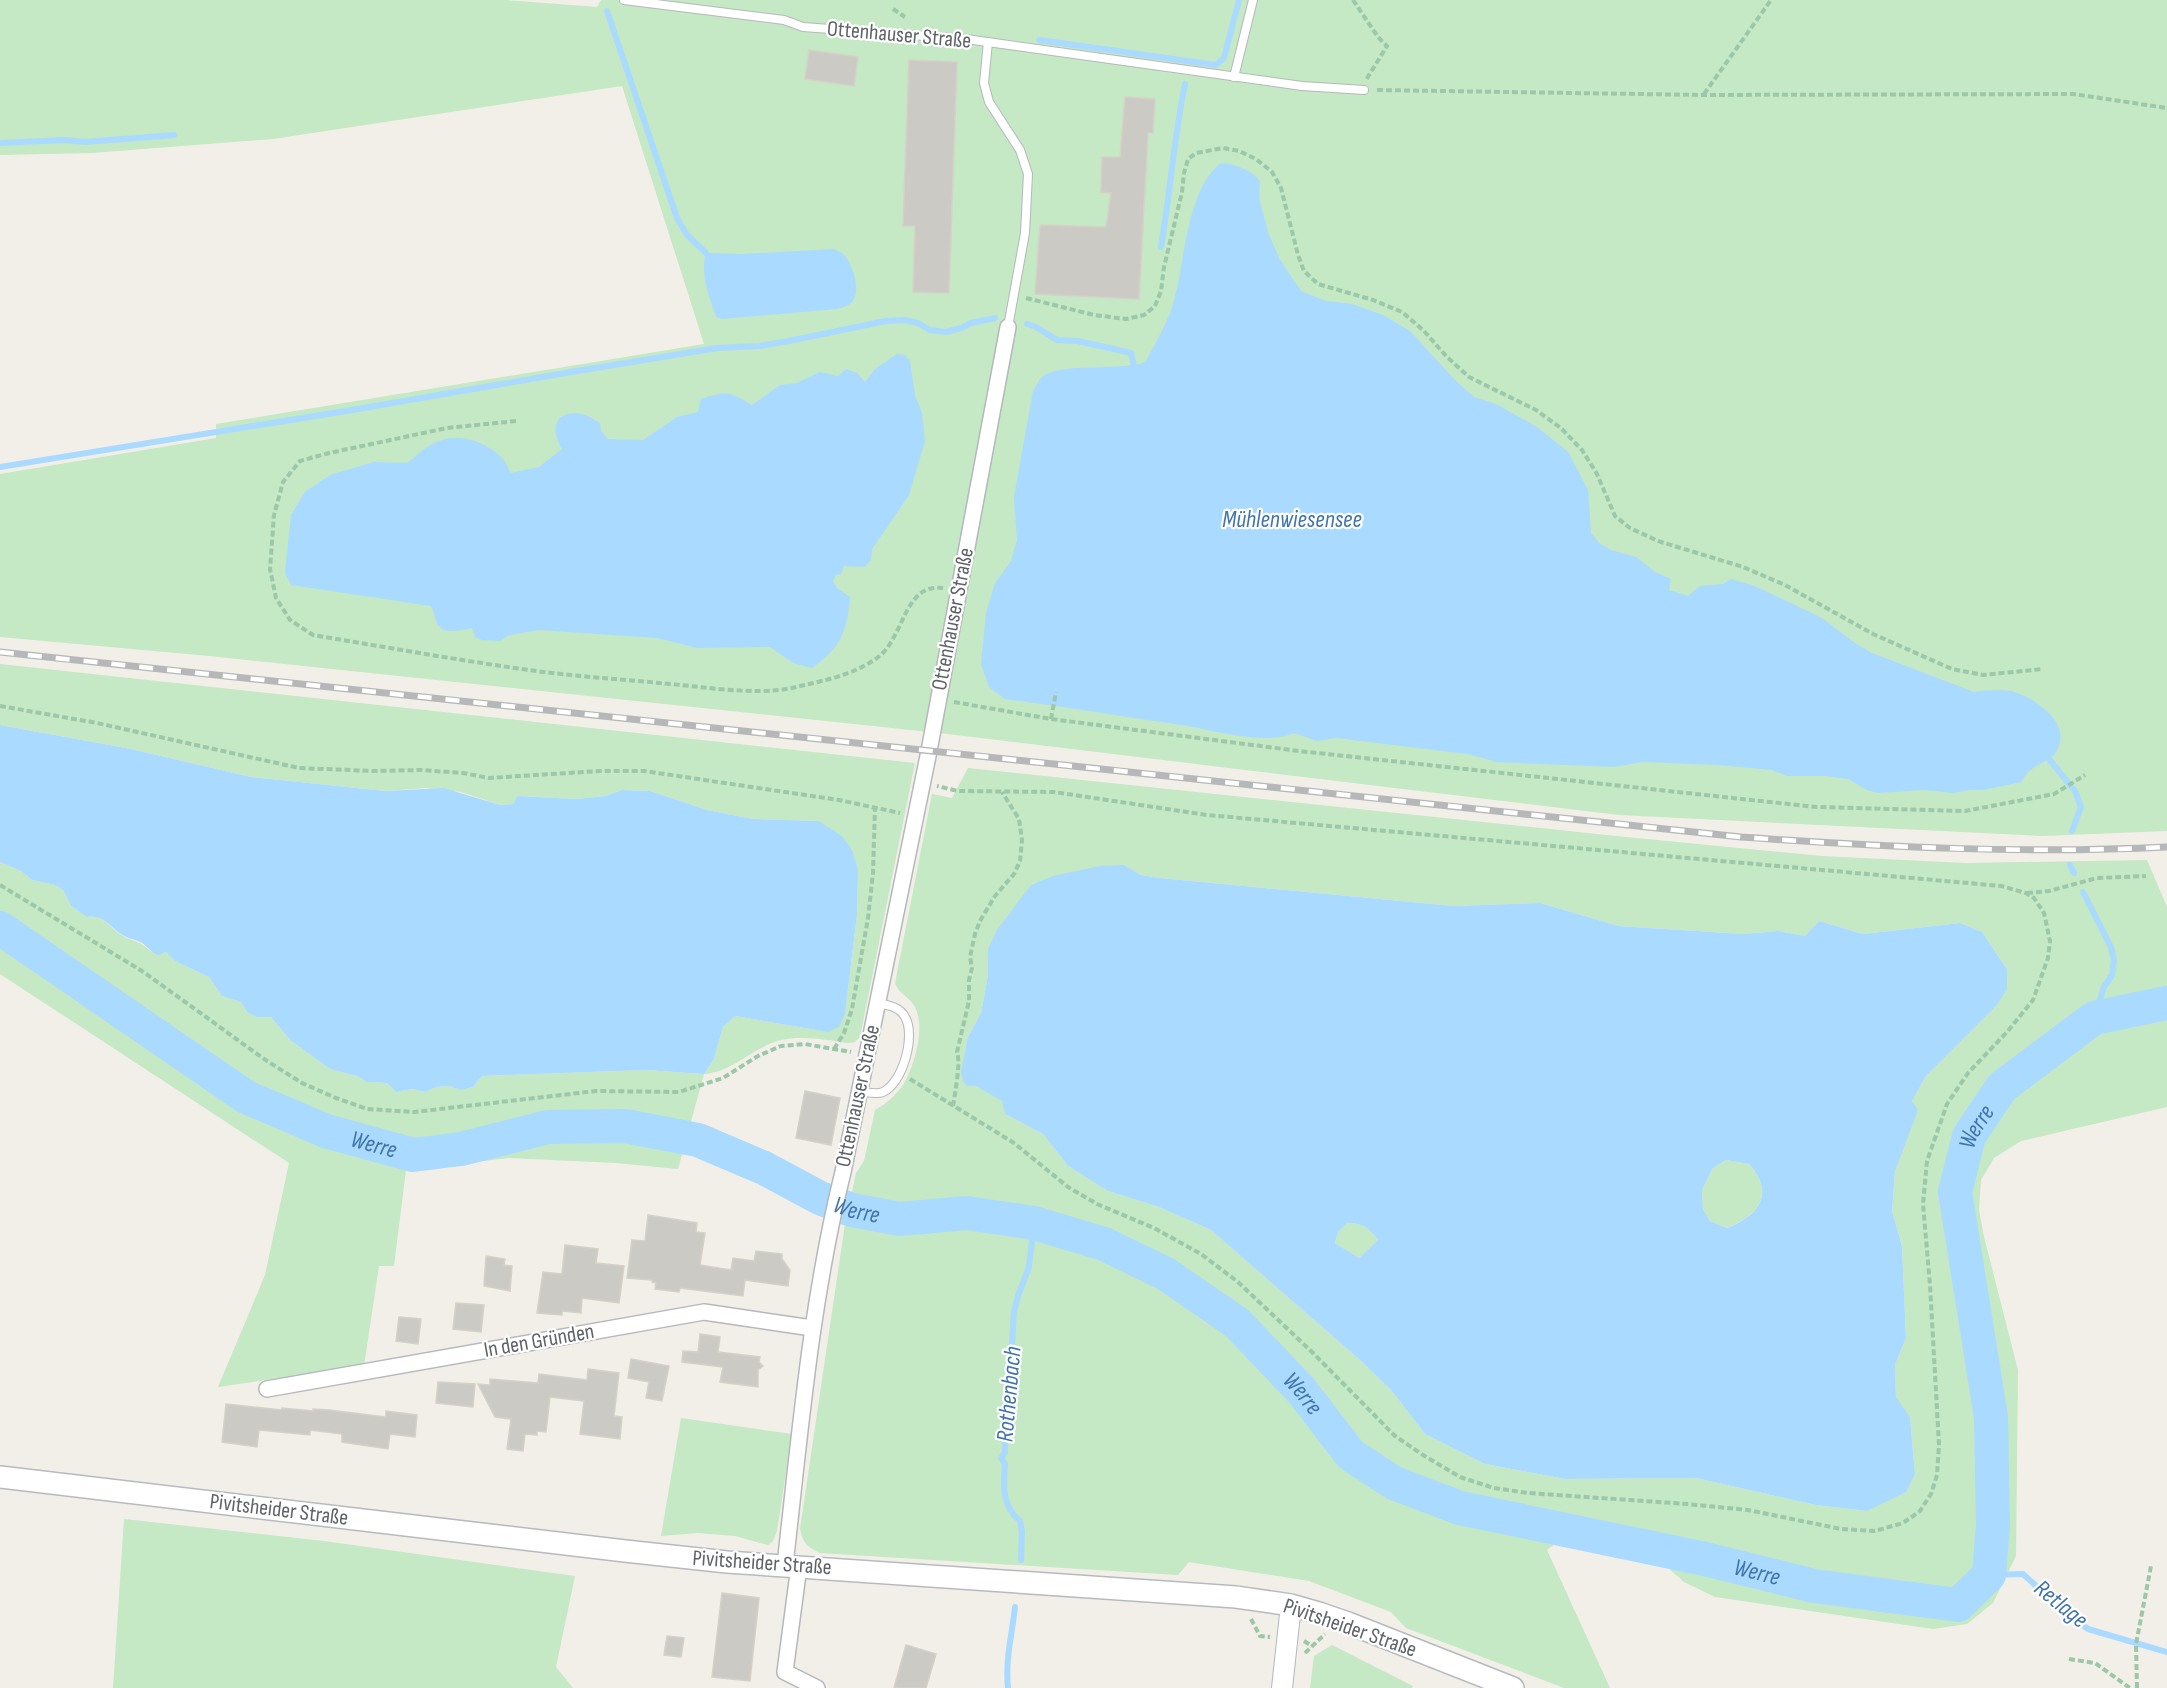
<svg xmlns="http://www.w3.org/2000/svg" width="2167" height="1688" viewBox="0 0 2167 1688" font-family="'Sofia Sans Condensed',sans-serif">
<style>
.green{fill:#c5e8c5;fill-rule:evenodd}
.water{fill:#aadaff;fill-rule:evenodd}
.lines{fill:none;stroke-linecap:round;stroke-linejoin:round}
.stream{stroke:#aadaff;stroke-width:6}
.river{stroke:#aadaff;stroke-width:34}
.building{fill:#cccac5;stroke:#d6d1c6;stroke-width:1.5}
.service-casing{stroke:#b5b8bc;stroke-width:10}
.minor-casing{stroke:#b5b8bc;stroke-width:18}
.tertiary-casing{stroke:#b5b8bc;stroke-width:22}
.secondary-casing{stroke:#b6babf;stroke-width:24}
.path{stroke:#9cc7a9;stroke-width:4;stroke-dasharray:6 3;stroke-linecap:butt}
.service{stroke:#fff;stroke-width:8}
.minor{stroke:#fff;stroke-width:15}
.tertiary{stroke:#fff;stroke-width:20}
.secondary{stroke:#fff;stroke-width:21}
.rail-casing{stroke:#b6b7b8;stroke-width:7}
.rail{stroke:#fff;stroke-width:4.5;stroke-dasharray:14;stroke-linecap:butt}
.labels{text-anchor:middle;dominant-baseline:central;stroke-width:4.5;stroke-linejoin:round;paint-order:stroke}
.street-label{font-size:22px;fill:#5f6368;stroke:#fff}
.water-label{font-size:24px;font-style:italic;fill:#4174aa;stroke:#fff}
</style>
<rect width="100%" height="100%" fill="#f1efe8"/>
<g class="green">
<path d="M 0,0 L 506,0 L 597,7 L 601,0 L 2167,0 L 2167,831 L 2042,836 L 1619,815 L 939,733 L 209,656 L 0,637 L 0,474 L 216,438 L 216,424 L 704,344 L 622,86 L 273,139 L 92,153 L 0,155 Z"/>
<path d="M 0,664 L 915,763 L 860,1037 L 855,1042 L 848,1043 C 828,1040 801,1035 781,1040 C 753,1047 734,1072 704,1074 L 678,1169 L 616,1163 L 509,1158 L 406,1170 L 394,1266 L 379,1266 L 364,1366 L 218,1387 L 265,1275 L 289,1163 L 0,974 L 0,862 L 21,871 L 32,880 L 55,885 L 63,890 L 71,906 L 87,917 C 104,914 110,929 123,936 C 136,943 139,940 152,952 L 166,952 L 175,961 L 209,977 L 222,996 L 241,1002 L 247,1012 L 271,1017 L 290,1040 L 330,1069 L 357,1076 L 367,1082 L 387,1083 L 396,1092 L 412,1089 L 425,1092 L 436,1087 L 449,1086 L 461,1090 L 473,1087 L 482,1076 L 646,1070 L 704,1074 L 714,1059 L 723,1027 L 735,1016 L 828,1032 L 845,1014 L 857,915 L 858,870 L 819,821 L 753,819 L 707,810 L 650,791 L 622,790 L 605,796 L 576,799 L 517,796 L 513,804 L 500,805 L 461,792 L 426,788 L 385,791 L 251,777 L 131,749 L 0,725 Z"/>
<path d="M 968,768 L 1616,836 L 1822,856 L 1966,863 L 2147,860 L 2167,907 L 2167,1107 L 2021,1141 L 1994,1158 L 1981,1180 L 1979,1210 L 1984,1237 L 2018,1370 L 2016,1556 L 1993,1603 L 1967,1624 L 1933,1629 L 1715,1597 L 1684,1582 L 1665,1565 L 1642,1558 L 1556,1543 L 1547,1550 L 1610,1688 L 1564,1688 L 1406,1628 L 1391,1612 L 1309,1581 L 1189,1562 L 1178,1575 L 820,1553 C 807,1547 803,1543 800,1529 L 845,1224 L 856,1173 L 864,1161 L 875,1110 C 886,1104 896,1095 903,1085 C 914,1067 924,1032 917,1012 C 913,998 899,995 895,983 L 932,794 L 952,798 ZM 1124,865 L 1141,875 L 1160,878 L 1453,906 L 1540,903 L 1619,926 L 1743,934 L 1778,931 L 1805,936 L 1819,921 L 1863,934 L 1960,923 L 1982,932 L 2007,969 L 1996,1006 L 1926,1076 L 1912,1101 L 1904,1143 L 1895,1171 L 1892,1211 L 1902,1246 L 1906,1338 L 1895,1365 L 1896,1398 L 1910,1417 L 1915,1474 L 1867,1511 L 1816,1505 L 1696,1478 L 1565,1479 L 1485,1464 L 1425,1434 L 1391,1390 L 1360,1360 L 1211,1230 L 1159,1207 L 1108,1191 L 1068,1166 L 1043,1134 L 1005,1114 L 1003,1101 L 976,1085 L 968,1037 L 981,1013 L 988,975 L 988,949 Z"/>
<path d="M 1726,1160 L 1749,1164 C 1775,1194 1760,1214 1727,1228 L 1710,1221 L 1703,1209 L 1702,1190 L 1713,1168 Z"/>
<path d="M 1347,1223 C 1363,1223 1369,1228 1378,1240 L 1359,1258 L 1335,1243 L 1338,1232 Z"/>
<path d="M 681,1418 L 792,1434 L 777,1531 L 773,1541 L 768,1545 L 735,1536 L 698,1533 L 661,1536 Z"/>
<path d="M 124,1519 L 324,1541 L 575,1576 L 556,1667 L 573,1688 L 113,1688 Z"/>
<path d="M 1332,1645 L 1413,1686 L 1412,1688 L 1310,1688 L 1314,1656 Z"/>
</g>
<g class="water">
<path d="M 1221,163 C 1237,165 1248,168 1260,181 L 1259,197 L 1268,232 L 1279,258 L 1301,291 L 1326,301 L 1352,304 L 1383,315 L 1410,331 L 1456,381 L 1474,397 L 1496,404 L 1537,427 L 1568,452 L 1588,490 L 1591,533 L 1599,543 L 1611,550 L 1636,557 L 1655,572 L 1671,579 L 1669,590 L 1688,596 L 1700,586 L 1723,584 L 1731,579 L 1755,586 L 1822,618 L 1855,643 L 1872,653 L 1974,692 C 1986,690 1998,689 2011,691 C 2035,697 2074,724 2056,752 C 2050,761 2037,764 2029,771 C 2026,774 2024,778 2021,782 L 1984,790 L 1969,790 L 1953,793 L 1924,790 L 1878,793 L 1867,790 L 1848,779 L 1826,776 L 1787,776 L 1772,770 L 1718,765 L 1642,762 L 1614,767 L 1496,762 L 1468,754 L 1336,738 L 1317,741 L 1294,733 C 1263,746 1215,730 1181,725 C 1123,716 1064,707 1005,699 L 989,687 L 981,664 L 986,613 L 995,583 L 1011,561 L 1017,540 L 1014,497 L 1033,391 C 1035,388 1037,383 1040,379 C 1056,361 1119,372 1145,362 C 1155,344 1167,324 1173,304 C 1185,265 1186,189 1221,163 Z"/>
<path d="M 834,249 C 838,251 843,253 846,257 C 853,267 862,293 851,303 C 848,306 841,308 837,309 L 722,319 L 716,317 C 709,296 700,275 706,253 L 742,254 Z"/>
<path d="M 897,354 L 905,355 L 910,361 L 915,395 L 922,413 L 925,441 L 909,495 L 879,539 L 872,549 L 871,560 L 865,567 L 844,566 L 841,574 L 836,575 L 833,581 L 837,588 L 850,597 C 847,632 841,647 812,668 L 793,663 L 770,647 L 697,648 L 657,638 L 539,630 L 509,635 L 500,641 L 482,640 L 475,637 L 472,628 C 462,630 445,635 438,625 C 435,620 434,611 431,606 L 291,585 L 285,573 L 291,515 L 305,492 L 330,475 L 374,462 L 407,463 C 414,458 419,452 426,448 C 450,431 480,437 501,457 C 505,461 508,468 511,473 L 539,467 L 562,449 C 542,415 573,403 600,423 L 601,431 L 608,439 L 643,440 L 677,417 L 698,412 L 701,399 C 728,391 728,391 752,405 L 780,385 L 797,383 L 820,372 L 838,376 L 846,369 L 857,373 L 865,382 L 875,369 Z"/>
<path d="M 0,725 L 131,749 L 251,777 L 385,791 L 444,788 L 500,805 L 513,804 L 517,796 L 576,799 L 605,796 L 622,790 L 650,791 L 707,810 L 753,819 L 819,821 L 843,837 L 853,852 L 858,870 L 857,915 L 845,1014 L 839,1027 L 828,1032 L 735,1016 L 723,1027 L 714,1059 L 704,1074 L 646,1070 L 482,1076 L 473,1087 L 461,1090 L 449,1086 L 436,1087 L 425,1092 L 412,1089 L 396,1092 L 387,1083 L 367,1082 L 357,1076 L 330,1069 L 290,1040 L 271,1017 L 257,1017 L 247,1012 L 241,1002 L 222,996 L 209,977 L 175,961 L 166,952 L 158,955 C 151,952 148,947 142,943 C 137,940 130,939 124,936 C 111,929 104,914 87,917 L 71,906 L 63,890 L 55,885 L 32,880 L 21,871 L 0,862 Z"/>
<path d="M 1124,865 L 1141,875 L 1160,878 L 1453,906 L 1540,903 L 1619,926 L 1743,934 L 1778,931 L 1805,936 L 1819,921 L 1863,934 L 1960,923 L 1982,932 L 2007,969 L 2007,989 L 1996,1006 L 1926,1076 L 1912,1101 L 1918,1110 L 1895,1171 L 1892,1211 L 1902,1246 L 1906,1338 L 1895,1365 L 1896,1397 L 1910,1417 L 1915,1474 L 1906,1492 L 1867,1511 L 1816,1505 L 1696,1478 L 1565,1479 L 1485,1464 L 1425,1434 L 1391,1390 L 1360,1360 L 1211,1230 L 1159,1207 L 1108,1191 L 1068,1166 L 1043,1134 L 1005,1114 L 1002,1101 L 976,1086 L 967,1086 L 963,1081 L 961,1072 L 968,1037 L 981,1013 L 988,975 L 988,949 L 997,930 L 1031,885 L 1053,876 L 1100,866 ZM 1726,1160 L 1749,1164 C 1775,1193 1760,1215 1727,1228 L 1710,1221 L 1703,1209 L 1702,1190 L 1713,1168 ZM 1347,1223 C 1363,1223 1369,1228 1378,1240 L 1359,1258 L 1335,1243 L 1338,1232 Z"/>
</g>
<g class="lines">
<g class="stream">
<path d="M 607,11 L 677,218 L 687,235 L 706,253"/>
<path d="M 1039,40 L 1216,65 L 1224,58 L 1239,0"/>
<path d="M 0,143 L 65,140 L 85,142 L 174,135"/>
<path d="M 1161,247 C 1170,193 1174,138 1185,84"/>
<path d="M 1027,324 L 1036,327 L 1057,340 L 1078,341 L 1131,353 L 1134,366"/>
<path d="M 0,467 L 352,410 L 577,371 L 717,348 L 759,346 L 789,341 L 886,321 L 904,320 L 918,323 L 930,330 L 946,332 L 961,328 L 971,323 L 995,318"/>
<path d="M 2049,759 L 2075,791 L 2081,807 L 2072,831"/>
<path d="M 2070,865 L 2074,873"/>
<path d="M 2083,892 L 2111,947 L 2114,960 L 2112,975 L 2104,987 L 2094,1018"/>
<path d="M 1021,1560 L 1022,1532 L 1020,1521 C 1002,1506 1003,1487 1005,1464 L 1001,1458 L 1005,1452 L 1004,1408 L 1013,1387 L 1011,1359 L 1014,1312 L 1018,1296 L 1029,1267 L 1034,1223"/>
<path d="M 1989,1575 L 2023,1574 L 2066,1613 L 2088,1629 L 2167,1652"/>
<path d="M 1008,1688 C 1005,1660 1012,1635 1015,1607"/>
</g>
<path class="river" id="s1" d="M 0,928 L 246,1097 L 326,1131 L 413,1155 L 461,1149 L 548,1127 L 625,1126 L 698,1140 L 764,1168 L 820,1198 L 852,1210 L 900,1219 L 967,1213 L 1034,1223 L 1104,1244 L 1166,1274 L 1237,1323 L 1301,1390 L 1351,1455 L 1394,1483 L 1460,1508 L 1705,1559 L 1814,1586 L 1958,1605 L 1989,1575 L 1993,1525 L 1991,1417 L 1955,1192 L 1969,1136 L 2002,1087 L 2094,1018 L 2167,1003"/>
</g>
<g class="building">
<path d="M 809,50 L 858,57 L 854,86 L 805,79 Z"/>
<path d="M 909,60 L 957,62 L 949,293 L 913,292 L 915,226 L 903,226 Z"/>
<path d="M 1125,97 L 1155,99 L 1153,133 L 1148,133 L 1139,299 L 1035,294 L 1040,225 L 1106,227 L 1111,193 L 1101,192 L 1102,157 L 1120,157 Z"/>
<path d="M 805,1091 L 840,1098 L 831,1145 L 796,1138 Z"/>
<path d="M 648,1215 L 697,1223 L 696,1232 L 705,1233 L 700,1265 L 731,1270 L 733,1258 L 754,1261 L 756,1251 L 782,1254 L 782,1259 L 790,1270 L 788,1286 L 745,1280 L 743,1296 L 680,1288 L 679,1292 L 655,1289 L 656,1283 L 652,1282 L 652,1280 L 627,1278 L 632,1240 L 645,1241 Z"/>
<path d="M 565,1245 L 598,1249 L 596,1263 L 624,1266 L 619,1303 L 582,1298 L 581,1313 L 562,1311 L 562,1315 L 537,1313 L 543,1272 L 562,1274 Z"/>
<path d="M 486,1256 L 505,1259 L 504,1265 L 512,1266 L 510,1291 L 484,1286 Z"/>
<path d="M 456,1303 L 484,1305 L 481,1332 L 453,1329 Z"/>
<path d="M 399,1317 L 421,1319 L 418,1344 L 396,1341 Z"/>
<path d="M 700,1334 L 720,1337 L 718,1352 L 760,1357 L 759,1362 L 763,1366 L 758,1370 L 758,1387 L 720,1382 L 723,1367 L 682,1362 L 683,1351 L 698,1352 Z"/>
<path d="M 631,1359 L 669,1366 L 662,1401 L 646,1398 L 649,1382 L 628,1378 Z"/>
<path d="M 588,1369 L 619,1373 L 614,1416 L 622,1417 L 620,1439 L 580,1434 L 584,1401 L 550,1397 L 546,1432 L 537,1431 L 537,1435 L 525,1434 L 523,1451 L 507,1449 L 511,1419 L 495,1417 L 478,1384 L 490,1385 L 490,1379 L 538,1383 L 539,1374 L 587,1380 Z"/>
<path d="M 438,1382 L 475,1384 L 473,1407 L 436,1403 Z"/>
<path d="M 226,1404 L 282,1410 L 282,1408 L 313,1411 L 313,1409 L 329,1410 L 386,1417 L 386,1411 L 417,1415 L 415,1437 L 390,1434 L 388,1449 L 342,1442 L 342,1434 L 310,1430 L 310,1435 L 259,1430 L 257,1447 L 222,1442 Z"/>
<path d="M 722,1593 L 759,1598 L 750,1681 L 712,1677 Z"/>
<path d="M 667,1636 L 684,1638 L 681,1657 L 664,1655 Z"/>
<path d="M 906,1645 L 936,1654 L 926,1688 L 894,1688 Z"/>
</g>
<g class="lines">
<g class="service-casing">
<g id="service">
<path d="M 624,0 L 784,20 L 803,27 L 966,39 L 1302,86 L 1364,90"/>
<path d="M 988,42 L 984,83 L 989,102 L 1020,150 L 1028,174 L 1025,233 L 1008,327"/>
<path d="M 1234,77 L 1253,0"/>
<path d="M 860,1091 C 867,1092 876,1095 883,1092 C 903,1083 916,1035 905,1017 C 900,1007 888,1005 877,1003"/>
</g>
</g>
<g class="minor-casing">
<g id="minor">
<path d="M 267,1389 L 704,1312 L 812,1328"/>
<path d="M 785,1565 C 800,1433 811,1301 843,1172 L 929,751 L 1008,327"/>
<path d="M 799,1566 L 785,1672 L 817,1688"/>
</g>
</g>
<g class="tertiary-casing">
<path id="tertiary" d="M 1282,1688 L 1291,1605"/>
</g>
<g class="secondary-casing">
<path id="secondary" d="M 0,1477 L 625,1551 L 727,1562 L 1236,1597 L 1291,1605 L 1319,1613 L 1348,1623 L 1513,1688"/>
</g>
<g class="path">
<path d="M 1353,0 L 1378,37 L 1387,46 L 1366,80"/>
<path d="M 893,9 L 905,17"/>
<path d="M 1377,90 L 1703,95 L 2073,94 L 2167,108"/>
<path d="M 1704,94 L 1771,0"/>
<path d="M 1026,298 L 1094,315 L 1126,319 L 1144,315 L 1155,306 L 1161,291 L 1164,267 L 1182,192 L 1184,173 L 1188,159 L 1196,153 L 1223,148 L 1239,151 L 1256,159 L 1272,172 L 1281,188 L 1298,255 L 1304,271 L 1318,284 L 1373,300 L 1402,312 L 1423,330 L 1447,357 L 1469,377 L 1536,410 L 1561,428 L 1582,450 L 1597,474 L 1615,516 L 1630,528 L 1658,541 L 1743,567 L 1785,585 L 1873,634 L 1952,669 L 1983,675 L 2043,669"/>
<path d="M 516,421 L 447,428 L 329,453 L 300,461 L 283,482 L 274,515 L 270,569 L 276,598 L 290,620 L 313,635 C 385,647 457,660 529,670 C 572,676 616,679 660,683 C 699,686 754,696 792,688 C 821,681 852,676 877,658 C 905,638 903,583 943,588"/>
<path d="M 954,702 L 1051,719 L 1299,751 L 1816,807 L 1965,811 L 2054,794 L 2085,775"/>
<path d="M 0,706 L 97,723 L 299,768 L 373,771 L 421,770 L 463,773 L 489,778 L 600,771 L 644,771 L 839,800 L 900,813"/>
<path d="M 1051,719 L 1056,692"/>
<path d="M 0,885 L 142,971 L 267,1061 L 302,1083 L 336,1098 L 367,1109 L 414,1112 L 596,1091 L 679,1092 L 723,1078 L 758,1056 L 781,1046 L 805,1044 L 851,1052"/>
<path d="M 2027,893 L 2049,891 L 2097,878 L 2146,876"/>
<path d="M 834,1049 L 844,1033 L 852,1009 L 868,918 L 873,873 L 875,807"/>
<path d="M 910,1079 L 1014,1143 L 1068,1187 L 1097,1204 L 1154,1228 L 1201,1254 L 1238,1282 L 1312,1352 L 1395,1436 L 1423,1455 L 1460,1477 L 1494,1488 L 1528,1493 L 1687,1504 L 1748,1510 L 1841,1529 L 1875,1531 L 1903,1523 L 1920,1511 L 1931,1494 L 1937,1475 L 1939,1445 L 1930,1285 L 1923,1204 L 1927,1161 L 1947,1104 L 1968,1073 L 2007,1032 L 2033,1000 L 2048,958 L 2050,941 L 2044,913 L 2034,898 L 2026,893 L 2001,886 L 1207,815 L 1054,792 L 958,791 L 937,786"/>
<path d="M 953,1106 C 955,1093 961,1062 957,1052 L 969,1001 L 969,980 L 972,968 L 970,957 L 975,934 L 980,921 L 995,896 L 1014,874 L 1020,861 L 1022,840 L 1019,819 L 1002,792"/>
<path d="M 1251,1619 L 1260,1636 L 1270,1637"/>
<path d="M 1304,1641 L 1312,1646"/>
<path d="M 1305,1653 L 1325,1634"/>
<path d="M 2069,1659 L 2095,1663 L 2130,1688"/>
<path d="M 2137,1688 L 2136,1644 L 2151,1566"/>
</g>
<use href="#service" class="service"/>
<use href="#minor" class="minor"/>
<use href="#tertiary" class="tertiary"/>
<use href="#secondary" class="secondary"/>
<g class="rail-casing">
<path id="rail" d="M 0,652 L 1741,837 C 1883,847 2025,854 2167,847"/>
</g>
<use href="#rail" class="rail"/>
</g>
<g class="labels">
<g class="street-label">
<text transform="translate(899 35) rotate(5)">Ottenhauser Straße</text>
<text transform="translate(953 619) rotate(-79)">Ottenhauser Straße</text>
<text transform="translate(858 1096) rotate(-78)">Ottenhauser Straße</text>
<text transform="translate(539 1341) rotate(-10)">In den Gründen</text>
<text transform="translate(279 1510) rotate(7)">Pivitsheider Straße</text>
<text transform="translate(762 1563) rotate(4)">Pivitsheider Straße</text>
<text transform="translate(1350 1628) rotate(19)">Pivitsheider Straße</text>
</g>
<g class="water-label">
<text x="1292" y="519">Mühlenwiesensee</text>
<text stroke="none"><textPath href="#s1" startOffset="2649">Werre</textPath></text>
<text stroke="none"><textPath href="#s1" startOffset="435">Werre</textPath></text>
<text stroke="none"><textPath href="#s1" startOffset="939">Werre</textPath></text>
<text transform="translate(1009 1394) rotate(-85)">Rothenbach</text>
<text stroke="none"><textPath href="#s1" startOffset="1443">Werre</textPath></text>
<text stroke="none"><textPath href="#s1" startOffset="1947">Werre</textPath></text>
<text transform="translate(2061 1604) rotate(39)">Retlage</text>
</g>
</g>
</svg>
